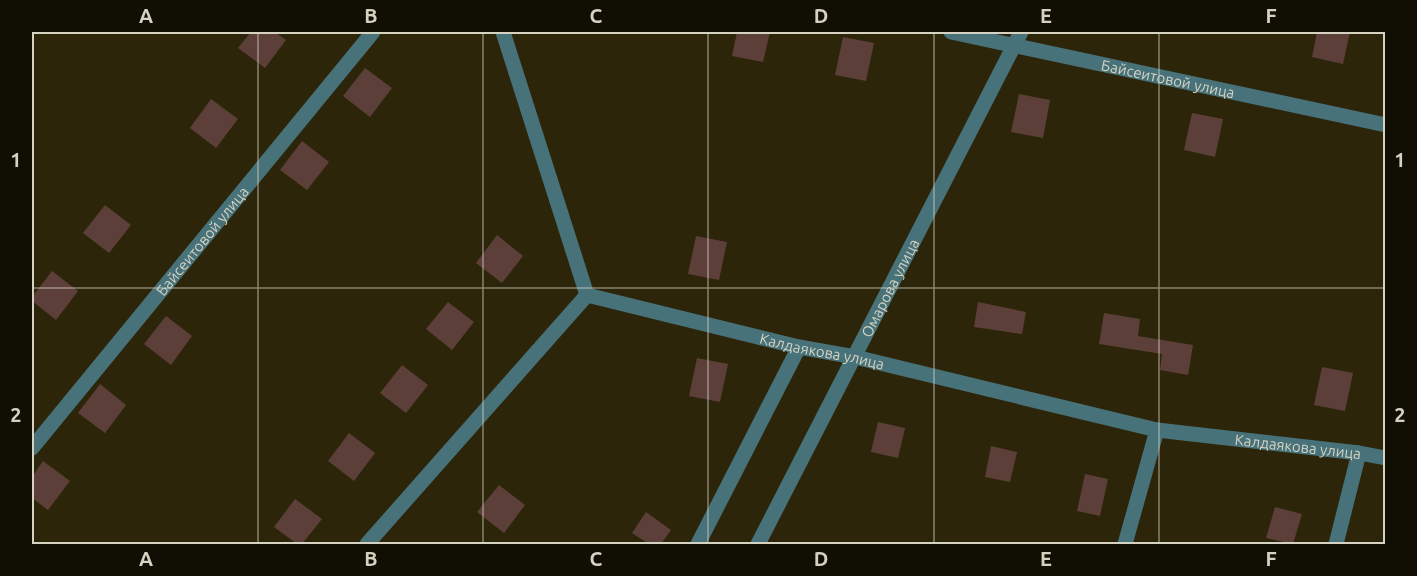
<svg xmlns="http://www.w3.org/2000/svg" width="1417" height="576" viewBox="0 0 1417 576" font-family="Ubuntu,sans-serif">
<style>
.building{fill:#5d3f39}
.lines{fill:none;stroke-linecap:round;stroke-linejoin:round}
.minor{stroke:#477279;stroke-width:15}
.grid{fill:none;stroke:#d6d2c2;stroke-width:1.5;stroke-opacity:0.55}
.labels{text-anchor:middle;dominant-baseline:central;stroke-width:4.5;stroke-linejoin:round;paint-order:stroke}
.street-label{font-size:15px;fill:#d6d2c2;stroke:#110e04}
.neatline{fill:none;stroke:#d6d2c2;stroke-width:2}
.grid-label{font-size:20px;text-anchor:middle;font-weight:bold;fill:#d6d2c2}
</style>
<rect width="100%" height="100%" fill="#2c2509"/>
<g class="building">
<path d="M 251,32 L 275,32 L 286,40 L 265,68 L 238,48 Z"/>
<path d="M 737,32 L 770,32 L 763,62 L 732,56 Z"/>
<path d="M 1317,32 L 1350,32 L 1343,64 L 1312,57 Z"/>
<path d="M 843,37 L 874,43 L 866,81 L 835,75 Z"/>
<path d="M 365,68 L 392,88 L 370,117 L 343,96 Z"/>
<path d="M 1019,94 L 1050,100 L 1043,138 L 1011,132 Z"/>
<path d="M 211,99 L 238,119 L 216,148 L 190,128 Z"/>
<path d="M 1192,113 L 1223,119 L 1215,157 L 1184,150 Z"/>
<path d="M 302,141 L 329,162 L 307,190 L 280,170 Z"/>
<path d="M 105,205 L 131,225 L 109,253 L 83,233 Z"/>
<path d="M 497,235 L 523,256 L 502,283 L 476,263 Z"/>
<path d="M 696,236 L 727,242 L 719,280 L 688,274 Z"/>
<path d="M 52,271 L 78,291 L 56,320 L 32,301 L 32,297 Z"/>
<path d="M 448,302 L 474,322 L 452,350 L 426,329 Z"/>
<path d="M 978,302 L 1026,312 L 1022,334 L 974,327 Z"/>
<path d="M 1104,313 L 1140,319 L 1138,336 L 1193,345 L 1188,375 L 1160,370 L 1162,354 L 1099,344 Z"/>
<path d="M 166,316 L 192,336 L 171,365 L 144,344 Z"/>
<path d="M 697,358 L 728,364 L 720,402 L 689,396 Z"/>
<path d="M 402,365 L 428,385 L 406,413 L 380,393 Z"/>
<path d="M 1322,367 L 1353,373 L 1345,411 L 1314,405 Z"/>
<path d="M 100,384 L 126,405 L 105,433 L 78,413 Z"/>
<path d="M 878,422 L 905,428 L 898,458 L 871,452 Z"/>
<path d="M 349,433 L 375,453 L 354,481 L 328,461 Z"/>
<path d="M 991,446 L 1017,452 L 1010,482 L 985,477 Z"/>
<path d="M 43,461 L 70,481 L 48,510 L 32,498 L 32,477 Z"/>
<path d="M 1085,474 L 1108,479 L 1100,516 L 1077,511 Z"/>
<path d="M 499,485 L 525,505 L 504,533 L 477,512 Z"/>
<path d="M 295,499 L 322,519 L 302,544 L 297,544 L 274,527 Z"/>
<path d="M 1275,507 L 1302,514 L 1293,544 L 1266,538 Z"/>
<path d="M 646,512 L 671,530 L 661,544 L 649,544 L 632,533 Z"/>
</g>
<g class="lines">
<g class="minor">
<path d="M 503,32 L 587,295"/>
<path id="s1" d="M 951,32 L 1386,125"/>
<path id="s2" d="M 32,448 L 373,32"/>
<path id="s3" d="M 367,544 L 587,295 L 799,347 L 855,357 L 1157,430 L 1359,453 L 1386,458"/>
<path d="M 698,544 L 799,347"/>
<path id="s4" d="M 758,544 L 1021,32"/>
<path d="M 1125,544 L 1157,430"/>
<path d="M 1336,544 L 1359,453"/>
</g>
</g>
<path class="grid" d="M 258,32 L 258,544M 483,32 L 483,544M 708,32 L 708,544M 934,32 L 934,544M 1159,32 L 1159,544M 32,288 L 1386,288"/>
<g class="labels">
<g class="street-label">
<text stroke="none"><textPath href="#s1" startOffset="222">Байсеитовой улица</textPath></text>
<text stroke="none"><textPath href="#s2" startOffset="268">Байсеитовой улица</textPath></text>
<text stroke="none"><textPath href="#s4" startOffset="288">Омарова улица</textPath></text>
<text stroke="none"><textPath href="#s3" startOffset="574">Калдаякова улица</textPath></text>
<text stroke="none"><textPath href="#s3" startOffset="1060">Калдаякова улица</textPath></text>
</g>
</g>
<rect width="1417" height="576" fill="none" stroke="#110e04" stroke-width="66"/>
<rect x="33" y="33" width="1351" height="510" class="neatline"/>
<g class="grid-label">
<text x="146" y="23">A</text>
<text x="371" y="23">B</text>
<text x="596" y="23">C</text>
<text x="821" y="23">D</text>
<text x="1046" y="23">E</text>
<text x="1271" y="23">F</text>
<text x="16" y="167">1</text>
<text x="1400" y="167">1</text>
<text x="16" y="422">2</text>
<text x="1400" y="422">2</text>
<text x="146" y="566">A</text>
<text x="371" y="566">B</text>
<text x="596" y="566">C</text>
<text x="821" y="566">D</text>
<text x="1046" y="566">E</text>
<text x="1271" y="566">F</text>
</g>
</svg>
